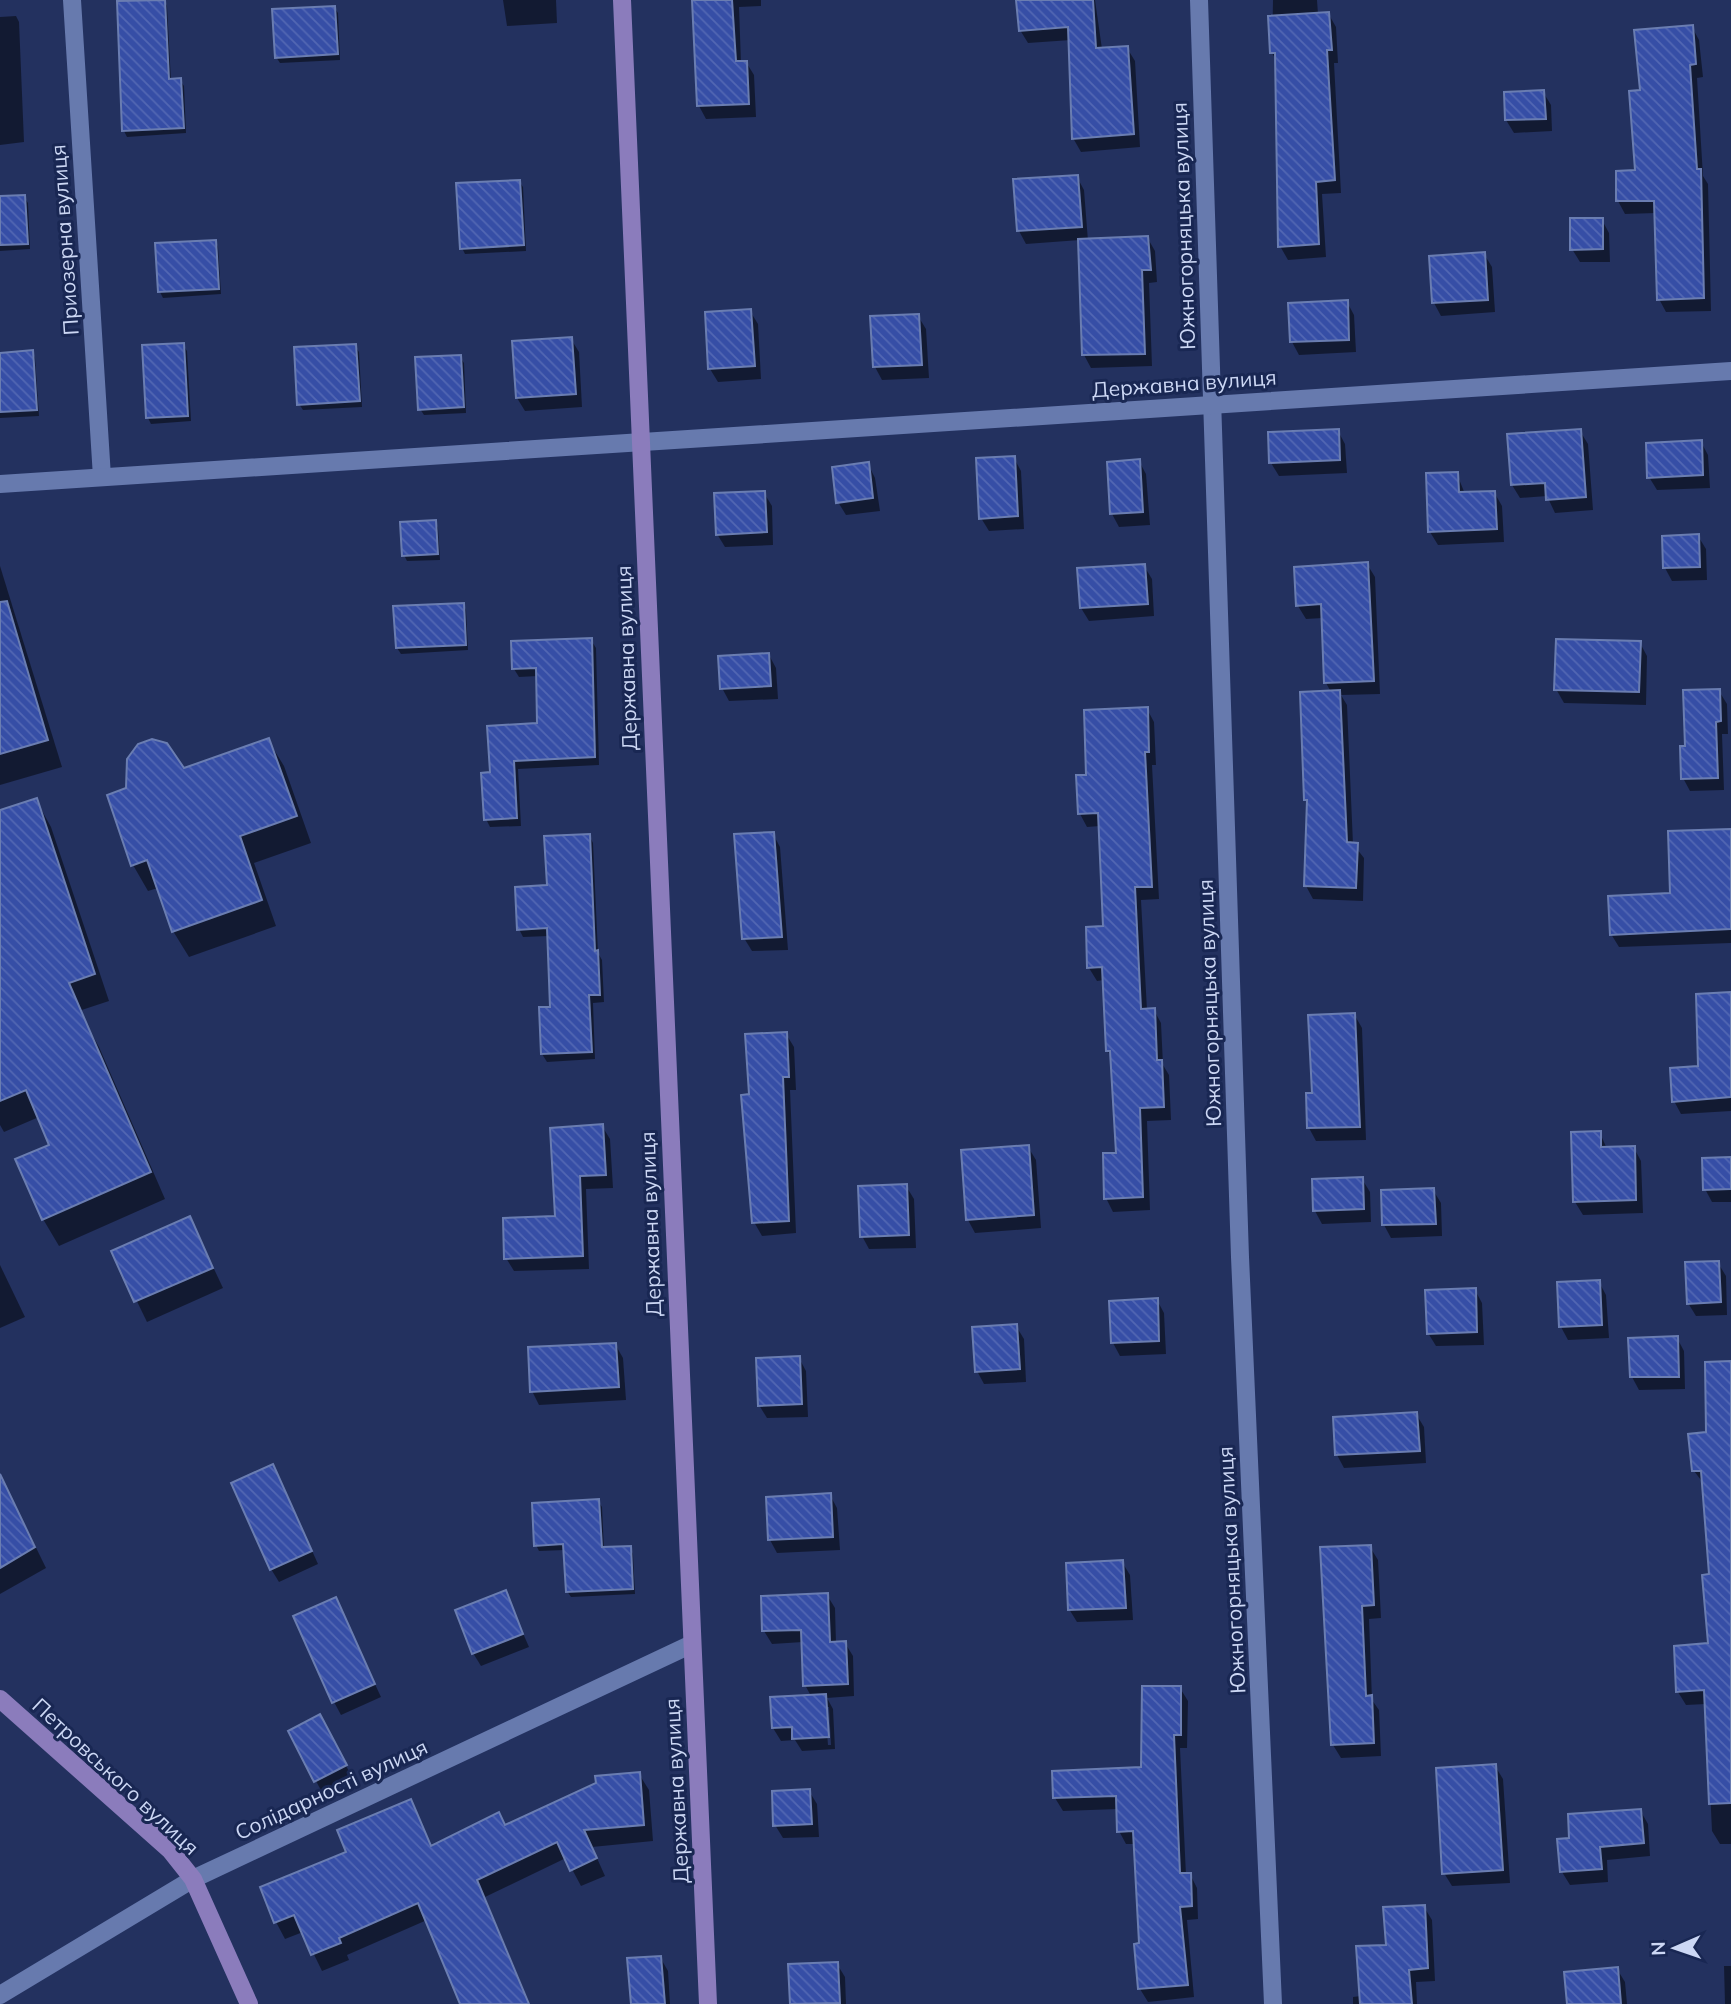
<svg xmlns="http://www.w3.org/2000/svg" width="1731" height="2004" viewBox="0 0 1731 2004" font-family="Mulish,sans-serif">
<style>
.shadow{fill:#0007;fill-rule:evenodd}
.building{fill:url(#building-back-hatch);stroke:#6a7db1;stroke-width:2}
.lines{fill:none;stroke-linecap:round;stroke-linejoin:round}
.minor{stroke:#677aae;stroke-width:18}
.secondary{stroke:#8b7cbc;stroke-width:18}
.labels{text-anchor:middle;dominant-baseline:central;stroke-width:6;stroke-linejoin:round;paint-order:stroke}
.street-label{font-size:21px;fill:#ccd7f4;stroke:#192753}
</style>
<defs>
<pattern id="building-back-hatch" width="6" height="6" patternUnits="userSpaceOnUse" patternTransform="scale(1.75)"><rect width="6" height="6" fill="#364ea6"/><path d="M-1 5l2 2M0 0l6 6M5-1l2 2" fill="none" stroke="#5267b3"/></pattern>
</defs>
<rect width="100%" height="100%" fill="#23315f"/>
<g class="shadow">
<path d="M 164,0 L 167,6 L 171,81 L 180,80 L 184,86 L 186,133 L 127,137 L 124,131 Z"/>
<path d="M 503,0 L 556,0 L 557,23 L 507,26 Z"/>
<path d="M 695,0 L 761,0 L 761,6 L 739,7 L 741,63 L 746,62 L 754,75 L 756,117 L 706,119 L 699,106 Z"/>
<path d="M 1018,0 L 1095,0 L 1102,49 L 1127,48 L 1135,61 L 1140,147 L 1081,152 L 1073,138 L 1071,40 L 1028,43 L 1020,30 Z"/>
<path d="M 1273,0 L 1317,0 L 1318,14 L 1328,13 L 1336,27 L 1338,63 L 1334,63 L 1341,193 L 1322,194 L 1326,257 L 1288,260 L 1280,246 L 1277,62 L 1272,53 Z"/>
<path d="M 334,7 L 338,13 L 340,60 L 280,63 L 276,57 Z"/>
<path d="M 16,16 L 19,22 L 24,142 L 0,145 L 0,17 Z"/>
<path d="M 1692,27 L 1699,40 L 1703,77 L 1697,78 L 1703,176 L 1708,184 L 1711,311 L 1666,312 L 1659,299 L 1656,213 L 1625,214 L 1618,201 L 1637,172 L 1642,92 Z"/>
<path d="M 1543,92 L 1551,105 L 1552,131 L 1514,133 L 1506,120 Z"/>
<path d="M 1077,177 L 1084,190 L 1088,241 L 1147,237 L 1155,251 L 1157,282 L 1149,283 L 1152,366 L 1091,368 L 1084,355 L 1080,240 L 1026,244 L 1019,231 Z"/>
<path d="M 519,181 L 523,187 L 526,251 L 465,254 L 462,248 Z"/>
<path d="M 24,197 L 28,203 L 30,249 L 0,251 L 0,198 Z"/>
<path d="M 1602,220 L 1609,233 L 1610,262 L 1580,262 L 1572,249 Z"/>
<path d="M 215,241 L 218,247 L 221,294 L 163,298 L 160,292 Z"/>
<path d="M 1484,254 L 1492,267 L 1495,312 L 1441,316 L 1434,303 Z"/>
<path d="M 1347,302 L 1354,315 L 1356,352 L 1299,355 L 1292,342 Z"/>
<path d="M 750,311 L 758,324 L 761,379 L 718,382 L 710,369 Z"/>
<path d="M 918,316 L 926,329 L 929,378 L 882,380 L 875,367 L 872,318 Z"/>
<path d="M 571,339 L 579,352 L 582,407 L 525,411 L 517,398 Z"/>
<path d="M 183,345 L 187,351 L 191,421 L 151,424 L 148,418 Z"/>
<path d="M 355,346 L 359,352 L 362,407 L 303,410 L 299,404 Z"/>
<path d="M 32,352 L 35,358 L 39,416 L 0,418 L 0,354 Z"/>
<path d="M 460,357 L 464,363 L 466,413 L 424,415 L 420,409 Z"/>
<path d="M 1338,431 L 1345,444 L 1347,473 L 1279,476 L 1271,463 Z"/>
<path d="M 1580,431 L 1588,444 L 1593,510 L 1555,513 L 1547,496 L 1520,498 L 1512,485 Z"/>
<path d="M 1701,442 L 1708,455 L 1710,488 L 1657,490 L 1649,477 Z"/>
<path d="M 1014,458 L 1021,471 L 1024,529 L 989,531 L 981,518 Z"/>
<path d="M 1139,461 L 1146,474 L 1150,525 L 1119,527 L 1112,514 Z"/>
<path d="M 868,464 L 875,478 L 880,511 L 846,515 L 838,502 Z"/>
<path d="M 1457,474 L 1465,494 L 1494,492 L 1502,506 L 1504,542 L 1438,545 L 1430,532 Z"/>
<path d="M 764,493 L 772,506 L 773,545 L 725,547 L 717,534 Z"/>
<path d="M 435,522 L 438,528 L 440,560 L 407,561 L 404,555 Z"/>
<path d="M 1698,536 L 1706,549 L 1707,580 L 1672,581 L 1665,568 Z"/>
<path d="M 1367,564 L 1375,577 L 1380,694 L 1341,695 L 1347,705 L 1353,844 L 1364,858 L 1363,901 L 1313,899 L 1306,886 L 1309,804 L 1306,799 L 1331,692 L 1326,683 L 1323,618 L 1306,619 L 1298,606 Z"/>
<path d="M 0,566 L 62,767 L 0,785 Z"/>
<path d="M 1144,566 L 1152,579 L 1154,616 L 1089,621 L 1081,608 Z"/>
<path d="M 463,604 L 466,610 L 468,650 L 401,654 L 397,648 Z"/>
<path d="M 591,640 L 596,648 L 599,765 L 518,769 L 521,826 L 490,827 L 486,819 L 491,774 L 539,725 L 538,676 L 519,677 L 514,669 Z"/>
<path d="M 1640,643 L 1647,656 L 1646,705 L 1564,703 L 1556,689 Z"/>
<path d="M 769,655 L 776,668 L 778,699 L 729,701 L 722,688 Z"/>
<path d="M 1719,691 L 1727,704 L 1728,734 L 1722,734 L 1724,790 L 1690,791 L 1683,778 L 1687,748 Z"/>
<path d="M 1147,709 L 1154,722 L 1156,765 L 1152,765 L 1159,899 L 1141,900 L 1147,1010 L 1154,1010 L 1161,1023 L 1163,1065 L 1169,1075 L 1171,1120 L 1147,1121 L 1150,1210 L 1113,1212 L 1106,1198 L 1118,1155 L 1112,1058 L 1107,1050 L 1104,980 L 1097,981 L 1089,968 L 1105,928 L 1100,826 L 1087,827 L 1080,814 L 1088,777 Z"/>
<path d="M 268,740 L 284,766 L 311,843 L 254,863 L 276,926 L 189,957 L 173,931 L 158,888 L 148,891 L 133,865 L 184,770 Z"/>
<path d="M 36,800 L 51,827 L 109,1001 L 0,1037 L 0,812 Z"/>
<path d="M 1731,831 L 1731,943 L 1619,947 L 1611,934 L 1672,894 Z"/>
<path d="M 773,834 L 780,847 L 788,950 L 752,951 L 744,938 Z"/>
<path d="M 589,835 L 593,843 L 598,953 L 602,960 L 604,1002 L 593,1003 L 595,1059 L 547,1062 L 542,1054 L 552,1008 L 549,936 L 523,937 L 519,929 Z"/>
<path d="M 1731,994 L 1731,1111 L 1681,1114 L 1674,1101 L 1700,1068 Z"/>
<path d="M 1354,1014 L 1362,1028 L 1366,1140 L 1316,1141 L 1309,1128 L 1314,1095 Z"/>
<path d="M 84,1020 L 99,1047 L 165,1199 L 59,1246 L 43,1219 L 51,1145 L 39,1117 L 4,1132 L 0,1125 L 0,1057 Z"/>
<path d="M 786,1034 L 794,1047 L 796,1090 L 790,1090 L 796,1233 L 762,1236 L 754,1222 L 751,1096 Z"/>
<path d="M 602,1126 L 610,1139 L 613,1188 L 586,1189 L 589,1269 L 514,1271 L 506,1258 L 557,1218 Z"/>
<path d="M 1600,1133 L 1607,1149 L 1634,1148 L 1641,1161 L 1643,1213 L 1583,1215 L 1575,1202 Z"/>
<path d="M 1028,1147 L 1036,1160 L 1041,1228 L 975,1233 L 968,1220 Z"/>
<path d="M 1731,1158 L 1731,1202 L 1712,1202 L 1705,1189 Z"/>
<path d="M 1362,1179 L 1370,1192 L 1371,1222 L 1322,1224 L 1315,1211 Z"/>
<path d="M 906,1186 L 914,1199 L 916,1248 L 869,1249 L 862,1236 Z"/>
<path d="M 1433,1190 L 1441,1203 L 1442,1236 L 1391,1238 L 1384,1225 Z"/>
<path d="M 190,1218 L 223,1288 L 147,1322 L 113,1252 Z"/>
<path d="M 1718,1263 L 1726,1276 L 1727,1315 L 1696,1316 L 1688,1303 Z"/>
<path d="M 0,1265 L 25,1317 L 0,1328 Z"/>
<path d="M 1599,1282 L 1606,1295 L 1609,1338 L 1568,1340 L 1561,1327 Z"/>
<path d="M 1475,1290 L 1482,1303 L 1484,1345 L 1436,1346 L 1428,1333 Z"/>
<path d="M 1157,1300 L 1164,1313 L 1166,1354 L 1120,1356 L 1113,1343 Z"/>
<path d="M 1016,1326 L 1024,1339 L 1026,1382 L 984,1384 L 977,1371 Z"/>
<path d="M 1677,1338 L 1684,1351 L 1685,1389 L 1639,1390 L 1632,1377 Z"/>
<path d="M 615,1344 L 623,1358 L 626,1400 L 539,1405 L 532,1391 Z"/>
<path d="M 799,1358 L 806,1371 L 808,1417 L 767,1418 L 759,1405 Z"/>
<path d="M 1731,1363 L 1731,1844 L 1720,1844 L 1712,1831 L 1706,1704 L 1686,1705 L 1678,1692 L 1710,1645 L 1711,1576 L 1704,1484 L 1694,1471 Z"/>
<path d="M 1416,1414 L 1424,1427 L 1426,1463 L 1344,1468 L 1337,1455 Z"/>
<path d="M 0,1474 L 46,1568 L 0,1594 Z"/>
<path d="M 280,1480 L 318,1564 L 279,1582 L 271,1569 Z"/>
<path d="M 830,1495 L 837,1508 L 840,1550 L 777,1553 L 770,1540 L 768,1498 Z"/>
<path d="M 598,1501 L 602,1507 L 604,1549 L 630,1548 L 633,1554 L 635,1594 L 571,1597 L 567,1591 L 565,1550 L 539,1551 L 536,1545 Z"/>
<path d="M 1370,1547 L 1378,1560 L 1381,1618 L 1369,1619 L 1372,1700 L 1379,1710 L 1381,1756 L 1341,1758 L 1333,1745 Z"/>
<path d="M 1122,1562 L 1130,1575 L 1133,1620 L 1077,1622 L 1069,1609 Z"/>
<path d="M 505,1592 L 529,1647 L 481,1666 L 473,1653 Z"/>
<path d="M 827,1595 L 835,1608 L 836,1643 L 845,1643 L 853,1656 L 854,1696 L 827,1698 L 833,1709 L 835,1749 L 802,1751 L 795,1740 L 781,1741 L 773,1728 L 811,1696 L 805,1685 L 803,1642 L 772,1644 L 764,1631 ZM 825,1707 L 829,1707 L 831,1745 L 828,1745 Z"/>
<path d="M 335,1599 L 381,1697 L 341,1715 L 334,1702 Z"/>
<path d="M 1180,1688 L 1188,1701 L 1187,1748 L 1180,1748 L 1186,1875 L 1190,1874 L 1197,1888 L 1198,1919 L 1187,1920 L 1194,1997 L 1148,2002 L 1140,1989 L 1136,1844 L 1126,1844 L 1119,1831 L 1118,1809 L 1063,1811 L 1055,1798 L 1143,1769 Z"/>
<path d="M 327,1729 L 353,1779 L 323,1794 L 316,1781 Z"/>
<path d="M 1495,1766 L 1503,1779 L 1510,1883 L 1452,1886 L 1444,1873 Z"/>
<path d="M 639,1774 L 649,1790 L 653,1841 L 592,1847 L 605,1876 L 581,1886 L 566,1858 L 485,1897 L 530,2004 L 462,2004 L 427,1920 L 347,1955 L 349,1960 L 322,1971 L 303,1932 L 285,1939 L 276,1922 L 348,1853 L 410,1801 L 432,1847 L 505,1827 Z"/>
<path d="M 809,1791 L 817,1804 L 819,1837 L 783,1838 L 775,1825 Z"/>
<path d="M 1640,1810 L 1648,1824 L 1650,1856 L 1607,1860 L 1608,1882 L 1570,1885 L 1562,1872 L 1571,1839 Z"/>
<path d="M 1424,1907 L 1432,1920 L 1435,1981 L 1416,1982 L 1417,2004 L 1353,2004 L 1353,1997 L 1361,1996 L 1388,1946 Z"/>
<path d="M 660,1957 L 668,1971 L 670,2004 L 633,2004 Z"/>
<path d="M 837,1964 L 845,1977 L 846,2004 L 791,2004 L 790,1966 Z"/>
<path d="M 1724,1966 L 1731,1966 L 1731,2004 L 1725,2004 Z"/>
<path d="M 1617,1969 L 1625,1982 L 1627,2004 L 1569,2004 Z"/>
</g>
<g class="building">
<path d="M 165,0 L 169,79 L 181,78 L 184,128 L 122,131 L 117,1 Z"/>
<path d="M 692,0 L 732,0 L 736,61 L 747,61 L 749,104 L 697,106 Z"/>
<path d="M 1016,0 L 1093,0 L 1096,48 L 1128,46 L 1134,134 L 1072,139 L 1068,27 L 1019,31 Z"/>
<path d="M 335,6 L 338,54 L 275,58 L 272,9 Z"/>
<path d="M 1329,12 L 1332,50 L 1327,50 L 1335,180 L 1316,182 L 1319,244 L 1278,247 L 1275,53 L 1270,53 L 1268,16 Z"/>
<path d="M 1693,25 L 1696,64 L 1690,65 L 1697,169 L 1701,169 L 1704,298 L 1657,300 L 1654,201 L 1616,201 L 1616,171 L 1635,170 L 1629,91 L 1640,90 L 1634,30 Z"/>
<path d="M 1544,90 L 1546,119 L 1505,120 L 1504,92 Z"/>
<path d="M 1078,175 L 1082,227 L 1017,231 L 1013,179 Z"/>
<path d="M 520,180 L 524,245 L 460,249 L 456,183 Z"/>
<path d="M 25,195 L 28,244 L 0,245 L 0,196 Z"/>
<path d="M 1570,218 L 1603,218 L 1603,249 L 1570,250 Z"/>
<path d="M 1148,236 L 1151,270 L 1142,270 L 1145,354 L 1082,355 L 1078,239 Z"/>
<path d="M 216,240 L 219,289 L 158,292 L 155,243 Z"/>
<path d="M 1485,252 L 1488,300 L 1432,303 L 1429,256 Z"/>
<path d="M 1348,300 L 1349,340 L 1290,342 L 1288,303 Z"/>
<path d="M 751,309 L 755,366 L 708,369 L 705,312 Z"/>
<path d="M 919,314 L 922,365 L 873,367 L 870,316 Z"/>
<path d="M 572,337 L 576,394 L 516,398 L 512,341 Z"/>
<path d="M 184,343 L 188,416 L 146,418 L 142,345 Z"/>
<path d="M 356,344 L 360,401 L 297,405 L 294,347 Z"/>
<path d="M 33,350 L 37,410 L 0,412 L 0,353 Z"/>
<path d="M 461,355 L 464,407 L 418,410 L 415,357 Z"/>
<path d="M 1339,429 L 1340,460 L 1269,463 L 1268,432 Z"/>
<path d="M 1581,429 L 1586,497 L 1546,500 L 1545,483 L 1511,485 L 1507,434 Z"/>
<path d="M 1702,440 L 1703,475 L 1647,478 L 1646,443 Z"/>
<path d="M 1015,456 L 1018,516 L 979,519 L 976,458 Z"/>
<path d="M 1140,459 L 1143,512 L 1110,514 L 1107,462 Z"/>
<path d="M 869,462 L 873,498 L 836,503 L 832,467 Z"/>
<path d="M 1458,472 L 1459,492 L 1495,491 L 1497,529 L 1428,532 L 1426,473 Z"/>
<path d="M 765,491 L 767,532 L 716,535 L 714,493 Z"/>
<path d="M 436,520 L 438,554 L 402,556 L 400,522 Z"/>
<path d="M 1699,534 L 1700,567 L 1663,568 L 1662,536 Z"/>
<path d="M 1368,562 L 1374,681 L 1324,683 L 1321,604 L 1296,606 L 1294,567 Z"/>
<path d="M 1145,564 L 1148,604 L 1080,608 L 1077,568 Z"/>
<path d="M 7,601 L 48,740 L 0,754 L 0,602 Z"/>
<path d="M 464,603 L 466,645 L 396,648 L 393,606 Z"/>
<path d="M 592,638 L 595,757 L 514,761 L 517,818 L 484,820 L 481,773 L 490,772 L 487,726 L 537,723 L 536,668 L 512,669 L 511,641 Z"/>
<path d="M 1556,639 L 1641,641 L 1639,692 L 1554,690 Z"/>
<path d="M 769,653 L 771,686 L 720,689 L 718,656 Z"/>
<path d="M 1720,689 L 1721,721 L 1716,722 L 1718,778 L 1681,779 L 1680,746 L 1685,746 L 1683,690 Z"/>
<path d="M 1340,690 L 1347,842 L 1358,843 L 1356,888 L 1304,886 L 1307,800 L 1304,800 L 1300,692 Z"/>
<path d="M 1148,707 L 1149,752 L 1145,752 L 1152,887 L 1135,887 L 1141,1009 L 1155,1008 L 1157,1060 L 1162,1060 L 1164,1107 L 1140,1108 L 1143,1197 L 1104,1199 L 1103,1153 L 1116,1153 L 1110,1051 L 1106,1051 L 1102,967 L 1087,968 L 1086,927 L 1103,926 L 1098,813 L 1078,814 L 1076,775 L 1086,775 L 1084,710 Z"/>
<path d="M 269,738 L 297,816 L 240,836 L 262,900 L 172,932 L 147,860 L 131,866 L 107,795 L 126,788 L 127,759 L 138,744 L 152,739 L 167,743 L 184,768 Z"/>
<path d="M 37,798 L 95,974 L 69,983 L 151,1172 L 42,1220 L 15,1159 L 49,1145 L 26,1090 L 0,1101 L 0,810 Z"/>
<path d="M 1731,829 L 1731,929 L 1610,935 L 1608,896 L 1670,893 L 1668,831 Z"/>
<path d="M 774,832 L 782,937 L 742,939 L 734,834 Z"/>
<path d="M 590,834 L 595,951 L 598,950 L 600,995 L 589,995 L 592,1052 L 541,1054 L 539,1007 L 550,1007 L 547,928 L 517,930 L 515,887 L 547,885 L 544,836 Z"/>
<path d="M 1731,992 L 1731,1097 L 1672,1102 L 1670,1068 L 1698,1066 L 1696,994 Z"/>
<path d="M 1355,1013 L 1360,1127 L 1307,1128 L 1306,1093 L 1312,1093 L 1308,1015 Z"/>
<path d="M 787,1032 L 789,1077 L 783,1077 L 789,1221 L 752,1223 L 741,1095 L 749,1094 L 745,1034 Z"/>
<path d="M 603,1124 L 606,1175 L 580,1176 L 583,1256 L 504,1259 L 503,1218 L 555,1216 L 550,1128 Z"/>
<path d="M 1601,1131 L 1601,1147 L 1635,1146 L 1636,1200 L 1573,1202 L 1571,1132 Z"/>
<path d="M 1029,1145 L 1034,1215 L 966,1220 L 961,1150 Z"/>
<path d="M 1731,1157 L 1731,1189 L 1703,1190 L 1702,1158 Z"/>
<path d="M 1363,1177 L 1364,1209 L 1313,1211 L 1312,1179 Z"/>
<path d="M 907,1184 L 909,1235 L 860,1237 L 858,1186 Z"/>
<path d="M 1434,1188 L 1436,1224 L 1382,1225 L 1381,1190 Z"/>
<path d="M 190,1216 L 213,1268 L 134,1302 L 111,1251 Z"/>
<path d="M 1719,1261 L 1721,1302 L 1687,1304 L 1685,1262 Z"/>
<path d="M 1600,1280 L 1602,1325 L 1559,1327 L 1557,1282 Z"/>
<path d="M 1476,1288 L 1477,1332 L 1427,1334 L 1425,1290 Z"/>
<path d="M 1158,1298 L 1159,1341 L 1111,1343 L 1109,1301 Z"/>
<path d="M 1017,1324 L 1020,1369 L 975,1372 L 972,1327 Z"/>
<path d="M 1678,1336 L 1679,1377 L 1630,1377 L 1628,1338 Z"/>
<path d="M 616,1343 L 619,1387 L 530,1392 L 528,1347 Z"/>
<path d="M 800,1356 L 802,1404 L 758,1406 L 756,1358 Z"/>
<path d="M 1731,1361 L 1731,1803 L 1709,1804 L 1704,1690 L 1676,1692 L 1674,1646 L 1708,1643 L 1702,1575 L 1709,1574 L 1701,1471 L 1692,1471 L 1688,1434 L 1706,1432 L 1705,1362 Z"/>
<path d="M 1417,1412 L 1420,1451 L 1335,1455 L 1333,1417 Z"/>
<path d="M 273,1464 L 312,1551 L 270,1570 L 231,1483 Z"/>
<path d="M 0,1474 L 35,1547 L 0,1568 Z"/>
<path d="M 831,1493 L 833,1537 L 768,1540 L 766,1497 Z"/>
<path d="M 599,1499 L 602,1547 L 631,1546 L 633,1589 L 566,1592 L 563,1544 L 534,1546 L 532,1503 Z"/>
<path d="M 1371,1545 L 1374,1605 L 1362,1606 L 1366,1696 L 1372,1695 L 1374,1743 L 1331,1745 L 1320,1547 Z"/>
<path d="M 1123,1560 L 1126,1608 L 1068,1610 L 1066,1563 Z"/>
<path d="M 506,1590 L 523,1634 L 472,1654 L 455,1610 Z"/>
<path d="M 828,1593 L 830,1642 L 846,1641 L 848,1684 L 803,1686 L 801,1630 L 762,1631 L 761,1596 Z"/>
<path d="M 336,1597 L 375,1684 L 332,1703 L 293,1616 Z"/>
<path d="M 1142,1686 L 1181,1686 L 1181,1735 L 1174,1735 L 1180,1873 L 1191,1873 L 1192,1906 L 1180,1907 L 1188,1985 L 1138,1989 L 1134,1944 L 1139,1943 L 1133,1831 L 1117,1832 L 1116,1796 L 1053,1798 L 1052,1771 L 1141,1767 Z"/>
<path d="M 826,1694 L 829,1737 L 792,1739 L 792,1727 L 772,1728 L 770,1697 Z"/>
<path d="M 320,1714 L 347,1765 L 314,1782 L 288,1731 Z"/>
<path d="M 1496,1764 L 1503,1870 L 1442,1874 L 1436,1768 Z"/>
<path d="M 640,1772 L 644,1825 L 584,1830 L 597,1858 L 570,1871 L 557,1842 L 477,1880 L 529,2004 L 460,2004 L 418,1903 L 339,1938 L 341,1943 L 311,1955 L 294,1915 L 274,1923 L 260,1887 L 346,1852 L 337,1830 L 411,1799 L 431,1846 L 499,1812 L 505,1825 L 596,1783 L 595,1776 Z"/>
<path d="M 810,1789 L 812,1824 L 773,1826 L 772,1791 Z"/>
<path d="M 1641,1809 L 1644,1843 L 1600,1847 L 1602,1869 L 1560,1872 L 1557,1839 L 1569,1838 L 1568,1814 Z"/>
<path d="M 1425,1905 L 1428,1968 L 1409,1970 L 1412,2004 L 1360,2004 L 1356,1946 L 1386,1945 L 1383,1907 Z"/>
<path d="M 661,1956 L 665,2004 L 631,2004 L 627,1958 Z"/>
<path d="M 838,1962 L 840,2003 L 790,2004 L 788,1964 Z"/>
<path d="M 1618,1967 L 1621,2004 L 1567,2004 L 1564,1972 Z"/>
</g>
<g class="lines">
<g class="minor">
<path d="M 72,0 L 102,477"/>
<path d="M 1199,0 L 1240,1257 L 1273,2004"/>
<path d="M 0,484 L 1731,371"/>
<path d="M 0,1995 L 193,1879 L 692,1644"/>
</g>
<g class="secondary">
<path d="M 622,0 L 708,2004"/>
<path d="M 0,1699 L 170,1850 L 193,1879 L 249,2004"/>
</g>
</g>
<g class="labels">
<g class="street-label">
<text transform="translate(1183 226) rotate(-92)">Южногорняцька вулиця</text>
<text transform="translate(64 240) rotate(-94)">Приозерна вулиця</text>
<text transform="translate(1184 383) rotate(-4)">Державна вулиця</text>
<text transform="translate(626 658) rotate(-92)">Державна вулиця</text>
<text transform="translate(1209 1003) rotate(-92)">Южногорняцька вулиця</text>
<text transform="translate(650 1224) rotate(-92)">Державна вулиця</text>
<text transform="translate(1231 1570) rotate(-93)">Южногорняцька вулиця</text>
<text transform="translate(116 1776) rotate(43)">Петровського вулиця</text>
<text transform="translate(331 1789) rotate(-25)">Солідарності вулиця</text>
<text transform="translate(676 1791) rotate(-93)">Державна вулиця</text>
</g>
</g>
<g transform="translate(1675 1948) rotate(268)" stroke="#192753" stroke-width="5" paint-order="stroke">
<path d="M0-5L12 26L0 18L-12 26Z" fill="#ccd7f4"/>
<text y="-10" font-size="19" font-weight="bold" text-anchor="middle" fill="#ccd7f4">N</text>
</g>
</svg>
